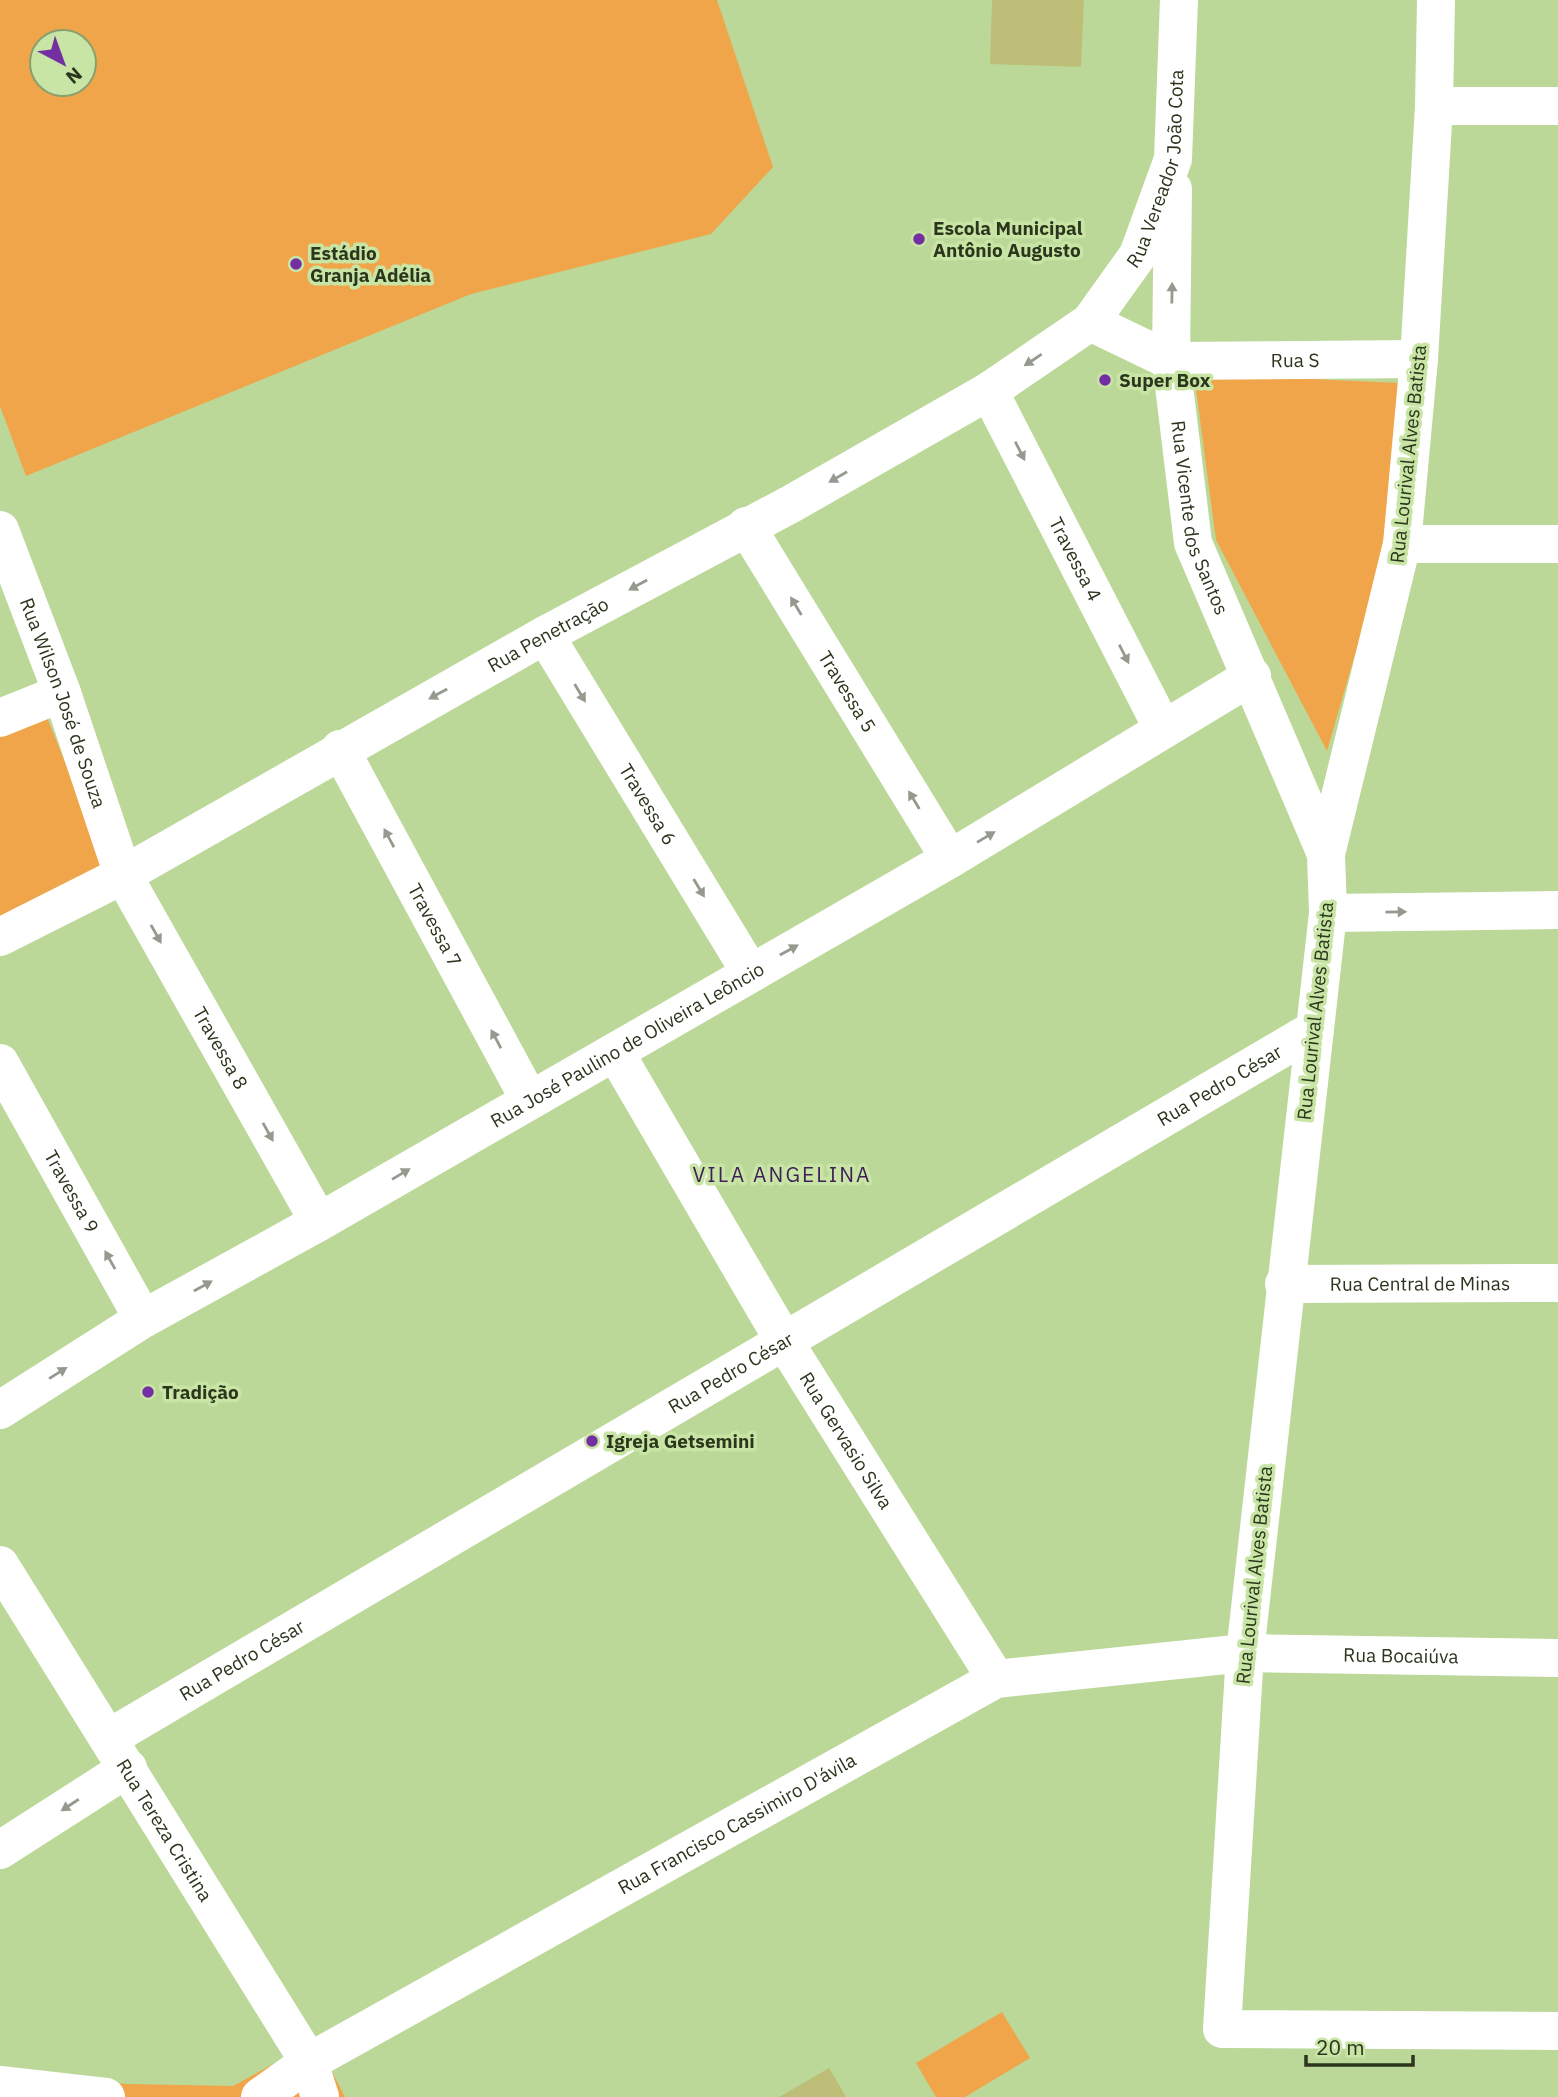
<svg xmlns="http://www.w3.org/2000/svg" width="1558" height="2097" viewBox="0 0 1558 2097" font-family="'IBM Plex Sans',sans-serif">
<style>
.green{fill:#f1a54a;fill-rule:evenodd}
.building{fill:#bebe78}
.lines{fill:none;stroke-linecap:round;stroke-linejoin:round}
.minor{stroke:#fff;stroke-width:38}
.tertiary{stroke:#fff;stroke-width:38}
.oneway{fill:#959a8e}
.poi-dot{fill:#732ea2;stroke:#c8e5a5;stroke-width:2.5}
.labels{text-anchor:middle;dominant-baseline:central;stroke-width:7;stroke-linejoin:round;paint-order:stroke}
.street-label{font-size:19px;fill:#2b361d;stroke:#c8e5a5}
.poi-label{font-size:19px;font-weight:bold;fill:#2b361d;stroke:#c8e5a5;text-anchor:start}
.neighbourhood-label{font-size:21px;letter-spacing:2px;fill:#402058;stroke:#c8e5a5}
</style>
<rect width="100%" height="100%" fill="#bbd898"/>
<g class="green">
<path d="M 0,0 L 717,0 L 773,167 L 711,234 L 471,294 L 26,476 L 0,406 ZM 42,42 L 84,42 L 84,84 L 42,84 Z"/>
<path d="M 1194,374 L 1401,383 L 1389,537 L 1327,751 L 1216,540 Z"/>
<path d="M 44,710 L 106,864 L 0,920 L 0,728 Z"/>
<path d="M 1002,2012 L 1030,2058 L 965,2097 L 936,2097 L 916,2063 Z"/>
<path d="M 316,2041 L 345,2097 L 0,2097 L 0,2074 L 128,2084 L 233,2086 Z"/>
</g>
<g class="building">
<path d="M 992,0 L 1084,0 L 1081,67 L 990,64 Z"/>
<path d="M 829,2068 L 846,2097 L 779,2097 Z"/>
</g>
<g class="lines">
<g class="minor">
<path d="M 1436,0 L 1434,106 L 1419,359 L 1402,544 L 1326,854 L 1328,913 L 1245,1653 L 1222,2029 L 1558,2031"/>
<path d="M 1434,106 L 1558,106"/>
<path id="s1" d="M 1173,189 L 1171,361 L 1193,543 L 1326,854"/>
<path id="s2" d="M 1090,322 L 1171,361 L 1419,359"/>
<path id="s3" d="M 989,391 L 1163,729"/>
<path id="s4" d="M 746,526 L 950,859"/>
<path id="s5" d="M 0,530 L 62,693 L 123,875 L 319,1222"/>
<path d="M 1402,544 L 1558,544"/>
<path id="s6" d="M 545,635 L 750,972"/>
<path d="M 0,718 L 62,693"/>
<path id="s7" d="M 340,749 L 529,1099"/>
<path d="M 1328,913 L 1558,910"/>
<path id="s8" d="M 0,937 L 123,875 L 545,635 L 791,504 L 989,391 L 1090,322 L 1138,255 L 1173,159 L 1179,0"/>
<path id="s9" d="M 615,1052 L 784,1341 L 996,1679"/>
<path id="s10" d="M 0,1063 L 143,1319"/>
<path id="s11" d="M 1284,1284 L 1558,1283"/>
<path id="s12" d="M 0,1410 L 143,1319 L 319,1222 L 950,859 L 1252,676"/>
<path id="s13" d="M 0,1565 L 309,2062 L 320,2097"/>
<path id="s14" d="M 109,1738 L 1315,1029"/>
<path d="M 0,1850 L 128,1768"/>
<path id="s15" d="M 260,2097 L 309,2062 L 996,1679 L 1245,1653 L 1558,1658"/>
</g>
<path class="tertiary" d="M 0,2085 L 106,2097"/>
</g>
<defs><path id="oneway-solid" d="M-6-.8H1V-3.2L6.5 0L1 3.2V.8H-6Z" transform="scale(1.75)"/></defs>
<g class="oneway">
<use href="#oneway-solid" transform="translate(1172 293) rotate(-89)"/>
<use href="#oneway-solid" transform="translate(1033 360) rotate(146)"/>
<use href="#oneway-solid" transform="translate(1020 451) rotate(63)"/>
<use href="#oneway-solid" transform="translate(838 477) rotate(150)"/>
<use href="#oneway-solid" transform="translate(638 585) rotate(151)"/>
<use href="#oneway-solid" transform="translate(796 606) rotate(-121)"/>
<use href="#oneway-solid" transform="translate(1124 654) rotate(63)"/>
<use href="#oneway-solid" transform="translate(580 693) rotate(59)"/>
<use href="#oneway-solid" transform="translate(438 694) rotate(151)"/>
<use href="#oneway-solid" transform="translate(914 800) rotate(-121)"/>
<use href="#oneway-solid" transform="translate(986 837) rotate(-31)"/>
<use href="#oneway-solid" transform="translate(389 838) rotate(-118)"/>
<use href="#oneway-solid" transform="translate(699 888) rotate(59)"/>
<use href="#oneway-solid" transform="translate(1396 912) rotate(-1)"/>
<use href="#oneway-solid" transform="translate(156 934) rotate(61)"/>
<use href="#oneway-solid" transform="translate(789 950) rotate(-29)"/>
<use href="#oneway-solid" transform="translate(496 1039) rotate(-118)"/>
<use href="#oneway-solid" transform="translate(268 1132) rotate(61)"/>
<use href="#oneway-solid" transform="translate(401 1174) rotate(-31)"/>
<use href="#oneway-solid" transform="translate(110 1260) rotate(-119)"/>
<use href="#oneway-solid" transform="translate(203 1286) rotate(-29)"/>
<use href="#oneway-solid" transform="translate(58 1373) rotate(-32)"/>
<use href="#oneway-solid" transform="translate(70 1805) rotate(147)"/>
</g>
<g class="poi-dot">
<circle cx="919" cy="239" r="7"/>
<circle cx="296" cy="264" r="7"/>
<circle cx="1105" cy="380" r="7"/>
<circle cx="148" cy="1392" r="7"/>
<circle cx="592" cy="1441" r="7"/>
</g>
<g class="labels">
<g class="street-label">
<text stroke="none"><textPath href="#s8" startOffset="1424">Rua Vereador João Cota</textPath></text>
<text stroke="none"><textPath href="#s2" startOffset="214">Rua S</textPath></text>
<text transform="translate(1408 454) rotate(-84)">Rua Lourival Alves Batista</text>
<text stroke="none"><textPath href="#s1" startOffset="332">Rua Vicente dos Santos</textPath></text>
<text stroke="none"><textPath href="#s3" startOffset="189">Travessa 4</textPath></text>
<text stroke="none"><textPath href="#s8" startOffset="626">Rua Penetração</textPath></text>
<text stroke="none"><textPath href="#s4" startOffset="194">Travessa 5</textPath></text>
<text stroke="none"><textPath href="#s5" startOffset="184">Rua Wilson José de Souza</textPath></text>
<text stroke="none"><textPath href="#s6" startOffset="198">Travessa 6</textPath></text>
<text stroke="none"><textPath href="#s7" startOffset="200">Travessa 7</textPath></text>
<text transform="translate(1315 1011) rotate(-84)">Rua Lourival Alves Batista</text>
<text stroke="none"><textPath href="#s12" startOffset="726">Rua José Paulino de Oliveira Leôncio</textPath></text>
<text stroke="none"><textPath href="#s5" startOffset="565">Travessa 8</textPath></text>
<text stroke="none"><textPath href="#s14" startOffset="1288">Rua Pedro César</textPath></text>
<text stroke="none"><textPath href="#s10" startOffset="147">Travessa 9</textPath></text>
<text stroke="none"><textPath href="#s11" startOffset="136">Rua Central de Minas</textPath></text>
<text stroke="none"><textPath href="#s14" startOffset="721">Rua Pedro César</textPath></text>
<text stroke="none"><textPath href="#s9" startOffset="452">Rua Gervasio Silva</textPath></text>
<text transform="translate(1254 1575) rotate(-84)">Rua Lourival Alves Batista</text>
<text stroke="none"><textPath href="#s15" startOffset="1253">Rua Bocaiúva</textPath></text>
<text stroke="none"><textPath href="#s14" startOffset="154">Rua Pedro César</textPath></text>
<text stroke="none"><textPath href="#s15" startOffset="550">Rua Francisco Cassimiro D'ávila</textPath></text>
<text stroke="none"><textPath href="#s13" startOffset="312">Rua Tereza Cristina</textPath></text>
</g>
<g class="poi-label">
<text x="933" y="228">Escola Municipal<tspan x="933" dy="22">Antônio Augusto</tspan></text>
<text x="310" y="253">Estádio<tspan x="310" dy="22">Granja Adélia</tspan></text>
<text x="1119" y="380">Super Box</text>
<text x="162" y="1392">Tradição</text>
<text x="606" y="1441">Igreja Getsemini</text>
</g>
<g class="neighbourhood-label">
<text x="782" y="1174">VILA ANGELINA</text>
</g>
</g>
<g transform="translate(63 63) rotate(139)"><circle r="33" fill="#c8e5a5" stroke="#899f6f" stroke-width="2"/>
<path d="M0-5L12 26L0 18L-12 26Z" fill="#732ea2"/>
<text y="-10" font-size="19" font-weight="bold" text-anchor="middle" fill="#2b361d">N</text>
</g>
<path d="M1306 2055v10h107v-10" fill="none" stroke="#2b361d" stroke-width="3.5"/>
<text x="1316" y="2055" font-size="21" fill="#2b361d" stroke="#c8e5a5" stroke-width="5" paint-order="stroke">20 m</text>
</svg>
